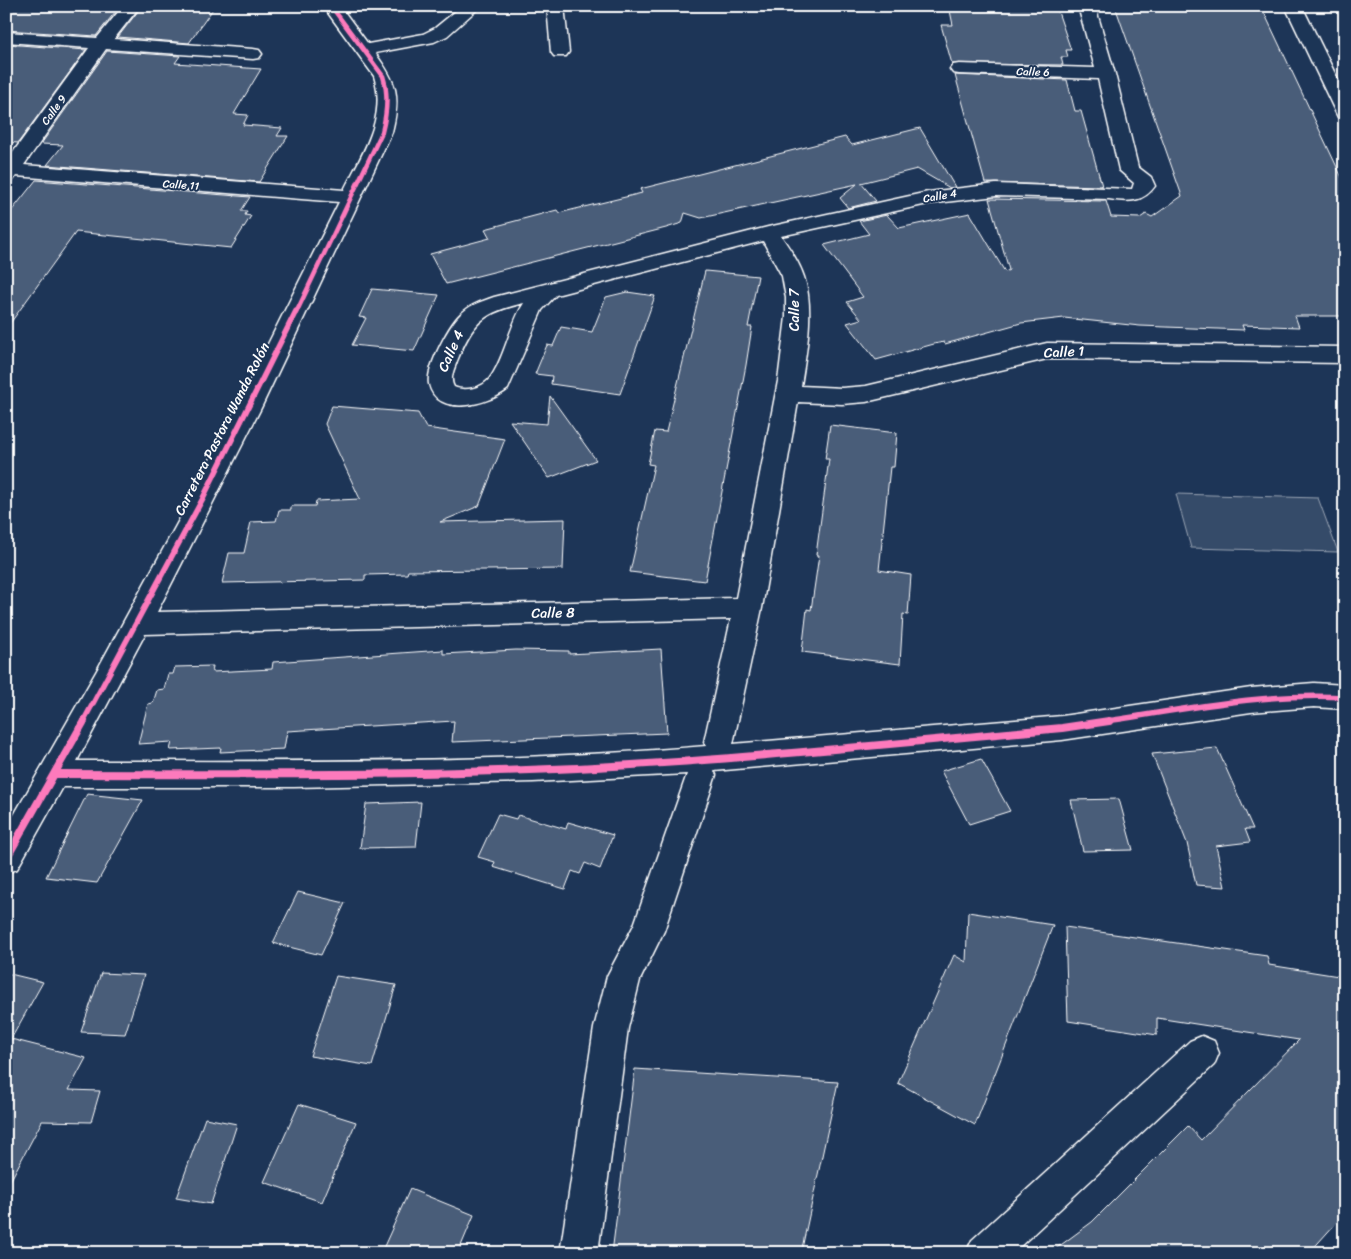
<svg xmlns="http://www.w3.org/2000/svg" width="1351" height="1259" viewBox="0 0 1351 1259" font-family="Sriracha,sans-serif">
<style>
.green{fill:#364b69;stroke:#9aa5b4}
.building{fill:#4a5d79;stroke:#fff}
.lines{fill:none;stroke-linecap:round;stroke-linejoin:round}
.minor-casing{stroke:#fff;stroke-width:3}
.minor{fill:#1d3557;fill-rule:evenodd}
.cycleway-far2-casing{stroke:#1d3557;stroke-width:7}
.cycleway-far1-casing{stroke:#1d3557;stroke-width:9}
.cycleway-casing{stroke:#1d3557;stroke-width:11}
.cycleway-far2{stroke:#fd7abc;stroke-width:4.5}
.cycleway-far1{stroke:#fd7abc;stroke-width:5.5}
.cycleway{stroke:#fd7abc;stroke-width:8}
.labels{text-anchor:middle;dominant-baseline:central;stroke-width:4;stroke-linejoin:round;paint-order:stroke}
.far-street-label{font-size:11px;fill:#fff;stroke:#1d3557}
.street-label{font-size:14px;fill:#fff;stroke:#1d3557}
</style>
<rect width="100%" height="100%" fill="#1d3557"/>
<filter id="ink" filterUnits="userSpaceOnUse"><feTurbulence type="fractalNoise" baseFrequency=".02" numOctaves="2"/><feDisplacementMap in="SourceGraphic" scale="10" xChannelSelector="R" yChannelSelector="G"/><feConvolveMatrix kernelMatrix="1 2 1 2 8 2 1 2 1" color-interpolation-filters="sRGB"/></filter>
<g filter="url(#ink)">
<path class="green" d="M 1176,494 L 1318,498 L 1338,552 L 1191,548 Z"/>
<g class="building">
<path d="M 6,6 L 120,6 L 96,36 L 6,30 Z"/>
<path d="M 142,6 L 215,6 L 189,43 L 118,37 Z"/>
<path d="M 949,6 L 1056,6 L 1071,50 L 1066,50 L 1068,57 L 1061,57 L 1063,65 L 952,64 L 941,25 L 953,25 Z"/>
<path d="M 1115,6 L 1261,6 L 1345,184 L 1345,316 L 1295,316 L 1299,327 L 1242,325 L 1244,330 L 1140,326 L 1064,318 L 1021,323 L 945,344 L 944,342 L 934,344 L 876,360 L 847,323 L 861,319 L 847,302 L 863,297 L 824,245 L 869,234 L 859,221 L 887,215 L 899,228 L 970,213 L 1005,272 L 1009,270 L 989,199 L 1106,201 L 1111,217 L 1140,218 L 1146,214 L 1152,217 L 1182,196 Z"/>
<path d="M 6,44 L 86,50 L 18,143 L 6,142 Z"/>
<path d="M 107,51 L 180,56 L 175,63 L 261,69 L 234,114 L 248,115 L 243,125 L 282,128 L 277,136 L 288,136 L 259,182 L 47,165 L 63,145 L 41,144 Z"/>
<path d="M 955,75 L 1067,80 L 1075,111 L 1081,111 L 1102,186 L 985,183 Z"/>
<path d="M 920,128 L 955,187 L 950,188 L 917,169 L 861,183 L 876,201 L 848,208 L 840,198 L 857,184 L 701,218 L 685,213 L 682,223 L 666,228 L 446,284 L 430,254 L 490,238 L 485,229 L 557,210 L 559,213 L 642,193 L 640,189 L 802,148 L 845,137 L 852,145 Z"/>
<path d="M 36,180 L 250,197 L 241,211 L 247,211 L 245,215 L 251,216 L 231,248 L 76,232 L 6,329 L 6,218 Z"/>
<path d="M 705,271 L 758,276 L 748,327 L 752,327 L 746,365 L 705,581 L 630,572 L 654,465 L 648,464 L 655,431 L 666,432 Z"/>
<path d="M 372,289 L 439,295 L 414,351 L 352,345 L 366,318 L 359,317 Z"/>
<path d="M 627,292 L 655,296 L 620,394 L 551,384 L 552,376 L 535,374 L 547,345 L 553,346 L 561,327 L 592,332 L 606,297 Z"/>
<path d="M 550,396 L 596,460 L 549,478 L 510,421 L 547,424 Z"/>
<path d="M 332,406 L 418,413 L 426,428 L 505,439 L 479,506 L 440,522 L 565,519 L 563,569 L 408,571 L 407,574 L 365,575 L 365,580 L 222,583 L 229,553 L 244,553 L 251,522 L 276,521 L 279,510 L 291,510 L 291,506 L 315,506 L 316,501 L 360,499 L 325,424 Z"/>
<path d="M 830,425 L 897,433 L 894,467 L 890,467 L 879,570 L 911,575 L 908,615 L 903,614 L 900,664 L 802,652 L 807,609 L 811,610 L 819,555 L 816,555 L 829,459 L 825,459 Z"/>
<path d="M 661,649 L 667,733 L 452,742 L 454,721 L 287,731 L 284,749 L 220,752 L 221,748 L 170,750 L 172,742 L 138,744 L 148,704 L 153,703 L 157,690 L 164,689 L 168,674 L 173,674 L 175,667 L 213,666 L 212,672 L 272,669 L 273,662 L 443,650 L 443,654 L 516,650 L 569,651 L 569,654 Z"/>
<path d="M 1217,748 L 1253,829 L 1245,829 L 1250,842 L 1216,846 L 1225,887 L 1196,885 L 1187,843 L 1152,754 Z"/>
<path d="M 981,759 L 1010,811 L 969,824 L 941,771 Z"/>
<path d="M 87,794 L 143,800 L 97,883 L 46,877 Z"/>
<path d="M 1119,799 L 1133,850 L 1083,851 L 1071,800 Z"/>
<path d="M 421,802 L 416,847 L 360,848 L 366,804 Z"/>
<path d="M 498,814 L 516,819 L 518,815 L 566,829 L 568,822 L 613,835 L 600,869 L 585,863 L 580,874 L 572,871 L 565,889 L 493,867 L 495,862 L 478,857 Z"/>
<path d="M 298,892 L 345,903 L 321,955 L 273,943 Z"/>
<path d="M 968,912 L 1053,925 L 975,1125 L 898,1083 L 954,955 L 966,962 Z"/>
<path d="M 1065,927 L 1267,956 L 1269,965 L 1345,977 L 1345,1213 L 1309,1253 L 1050,1253 L 1092,1222 L 1188,1126 L 1201,1140 L 1299,1040 L 1157,1018 L 1157,1035 L 1068,1021 Z"/>
<path d="M 6,973 L 43,982 L 11,1039 L 86,1058 L 69,1090 L 100,1091 L 91,1122 L 42,1121 L 6,1189 Z"/>
<path d="M 101,973 L 144,975 L 125,1034 L 81,1032 Z"/>
<path d="M 336,976 L 396,985 L 372,1066 L 310,1056 Z"/>
<path d="M 635,1069 L 838,1082 L 801,1253 L 612,1253 Z"/>
<path d="M 299,1104 L 356,1122 L 322,1202 L 264,1182 Z"/>
<path d="M 205,1118 L 237,1124 L 211,1204 L 176,1198 Z"/>
<path d="M 410,1189 L 474,1215 L 458,1253 L 381,1253 Z"/>
</g>
<g class="lines">
<g class="minor-casing">
<g id="minor">
<path d="M 123,6 L 140,6 L 114,39 L 253,49 L 259,50 L 262,54 L 259,58 L 253,59 L 106,49 L 24,165 L 344,190 C 362,154 387,118 374,76 L 323,6 L 340,6 L 368,44 L 423,34 L 435,28 L 462,6 L 481,6 L 447,36 L 434,42 L 375,53 C 397,83 401,95 392,132 L 261,408 L 157,612 L 736,598 L 778,381 L 786,317 L 786,298 L 782,276 L 763,241 L 556,295 L 542,310 L 508,389 C 490,404 437,419 429,384 C 426,368 450,322 463,312 C 472,304 483,301 494,297 L 768,227 L 928,192 L 996,184 L 1132,189 L 1134,183 L 1119,170 L 1098,79 L 959,74 L 953,73 L 950,69 L 953,65 L 959,64 L 1095,68 L 1078,6 L 1095,6 L 1115,74 L 1138,167 L 1151,177 L 1155,186 C 1143,203 1128,202 1109,199 L 996,196 L 928,204 L 781,236 C 790,249 799,262 804,277 C 815,310 806,352 801,386 L 842,388 L 866,386 L 1047,343 L 1345,347 L 1345,363 L 1047,359 L 866,402 L 842,404 L 798,402 L 762,608 L 733,744 L 1062,716 L 1251,688 L 1314,683 L 1345,685 L 1345,709 L 1314,707 L 1251,712 L 1062,740 L 714,771 L 716,775 L 664,931 L 640,980 L 628,1028 L 598,1253 L 560,1253 L 594,1028 L 607,976 L 634,925 L 687,774 L 533,782 L 294,787 L 63,787 L 17,869 L 6,873 L 6,829 L 96,672 L 190,500 L 339,202 L 16,176 L 13,180 L 6,182 L 6,162 L 89,48 L 6,42 L 6,32 L 97,38 ZM 524,303 C 510,324 504,360 490,378 C 483,388 465,392 454,387 C 449,378 454,370 457,361 C 473,322 482,313 524,303 ZM 731,619 L 704,742 L 706,746 C 498,764 287,761 77,761 L 145,634 Z"/>
<path d="M 547,6 L 564,6 L 569,52 L 566,56 L 554,56 L 551,52 Z"/>
<path d="M 1285,6 L 1302,6 L 1345,94 L 1345,119 L 1338,117 L 1336,113 Z"/>
<path d="M 1202,1036 L 1214,1041 L 1219,1053 L 1214,1065 L 1013,1253 L 966,1253 L 972,1240 L 1190,1041 Z"/>
</g>
</g>
<use href="#minor" class="minor"/>
<g class="cycleway-far2-casing">
<path id="cycleway-far2" d="M 296,313 L 382,132 C 387,113 389,95 383,76 L 331,6"/>
</g>
<g class="cycleway-far1-casing">
<g id="cycleway-far1">
<path d="M 83,722 L 202,500 L 296,311"/>
<path d="M 1101,722 C 1181,710 1264,692 1345,697"/>
</g>
</g>
<g class="cycleway-casing">
<g id="cycleway">
<path d="M 55,774 C 257,774 461,777 663,763 C 796,754 929,740 1062,728 L 1109,721"/>
<path d="M 6,859 L 84,721"/>
</g>
</g>
<use href="#cycleway-far2" class="cycleway-far2"/>
<use href="#cycleway-far1" class="cycleway-far1"/>
<use href="#cycleway" class="cycleway"/>
</g>
</g>
<g class="labels">
<g class="far-street-label">
<text transform="translate(1033 72) rotate(2)">Calle 6</text>
<text transform="translate(54 110) rotate(-54)">Calle 9</text>
<text transform="translate(181 185) rotate(4)">Calle 11</text>
<text transform="translate(940 196) rotate(-10)">Calle 4</text>
</g>
<g class="street-label">
<text transform="translate(794 310) rotate(-90)">Calle 7</text>
<text transform="translate(451 351) rotate(-66)">Calle 4</text>
<text transform="translate(1064 352) rotate(-3)">Calle 1</text>
<text transform="translate(222 429) rotate(-63)">Carretera Pastora Wanda Rolón</text>
<text transform="translate(553 613) rotate(-1)">Calle 8</text>
</g>
</g>
<rect width="1351" height="1259" fill="none" stroke="#1d3557" stroke-width="25"/>
<rect x="12" y="12" width="1326" height="1234" fill="none" stroke="#fff" stroke-width="2" filter="url(#ink)"/>
</svg>
